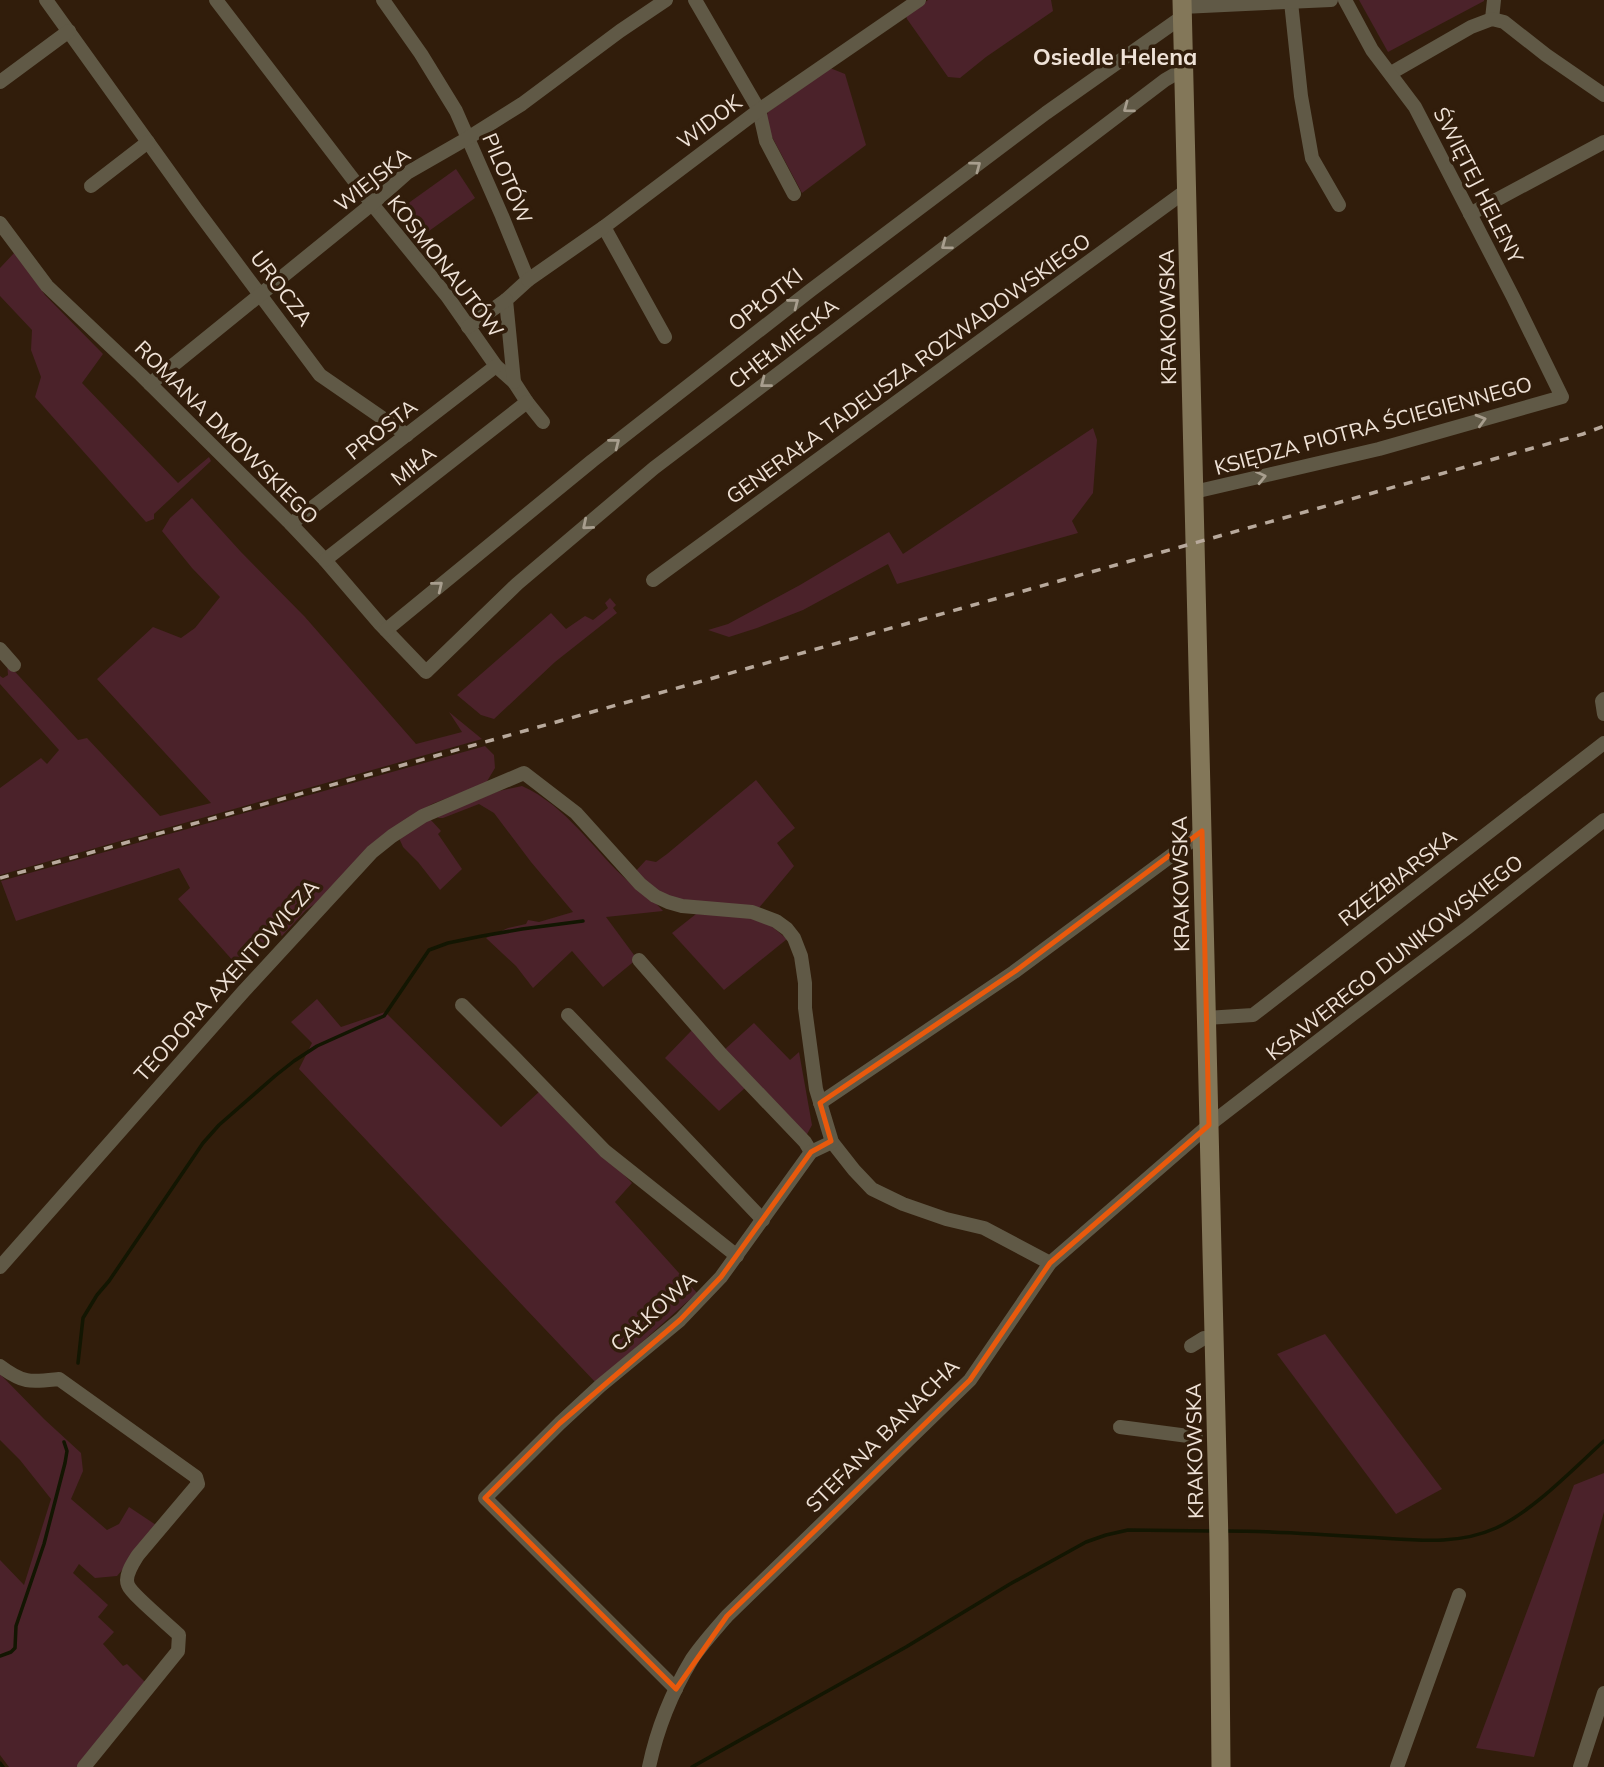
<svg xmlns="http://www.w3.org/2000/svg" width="1604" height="1767" viewBox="0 0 1604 1767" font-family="Mulish,sans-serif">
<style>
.green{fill:#4b222a}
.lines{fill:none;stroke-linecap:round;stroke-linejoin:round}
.stream{stroke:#131602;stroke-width:3.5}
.minor{stroke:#605946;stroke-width:14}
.secondary{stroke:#837759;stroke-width:19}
.rail{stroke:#b8a99c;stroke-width:3.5;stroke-dasharray:9 9;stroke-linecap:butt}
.oneway{stroke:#a89e8e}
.marked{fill:none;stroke:#e8590c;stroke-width:5;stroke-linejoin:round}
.labels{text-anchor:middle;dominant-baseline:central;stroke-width:7;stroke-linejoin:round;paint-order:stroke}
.street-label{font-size:21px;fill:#efe2d7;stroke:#311d0b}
.neighbourhood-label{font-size:23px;font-weight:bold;fill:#efe2d7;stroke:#311d0b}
</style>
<rect width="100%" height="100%" fill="#311d0b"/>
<g class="green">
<path d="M 928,0 L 1051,0 L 1053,11 L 986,57 L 960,78 L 948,77 L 907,19 L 906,16 Z"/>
<path d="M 1359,0 L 1484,0 L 1484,1 L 1388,52 Z"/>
<path d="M 830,68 L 845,74 L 866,145 L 802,193 L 764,122 L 768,112 Z"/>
<path d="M 456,169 L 475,198 L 422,236 L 403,207 Z"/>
<path d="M 15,252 L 45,295 L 103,354 L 82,383 L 178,483 L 209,457 L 211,461 L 154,514 L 154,519 L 146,522 L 35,397 L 41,377 L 31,350 L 32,330 L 0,296 L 0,268 Z"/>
<path d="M 1093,428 L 1097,440 L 1093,493 L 1072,521 L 1078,533 L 897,584 L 888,564 L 803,610 L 757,628 L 729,637 L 708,630 L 728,624 L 800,585 L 889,532 L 903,554 Z"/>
<path d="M 192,498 L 241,552 L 305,617 L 416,744 L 462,732 L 449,712 L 482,739 L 0,875 L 0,788 L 41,758 L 47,764 L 59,750 L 0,684 L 0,676 L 3,678 L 8,675 L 7,663 L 78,740 L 87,738 L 160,816 L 211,803 L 97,679 L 153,627 L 181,638 L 195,628 L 220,597 L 192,568 L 162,531 L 170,518 Z"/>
<path d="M 610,598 L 616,605 L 613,608 L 617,613 L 555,662 L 494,719 L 481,715 L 457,695 L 551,613 L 566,629 L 585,616 L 593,620 L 608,608 L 605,603 Z"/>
<path d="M 485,746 L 494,755 L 495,768 L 486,783 L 432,804 L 408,818 L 318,902 L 306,910 L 282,936 L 277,932 L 242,971 L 178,899 L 190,888 L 179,868 L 16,921 L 1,881 Z"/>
<path d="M 756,780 L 795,828 L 777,843 L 794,866 L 758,909 L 671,898 L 650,886 L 634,873 L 646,860 L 656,862 L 667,854 Z"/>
<path d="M 522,786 C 567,806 594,851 630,883 C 641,892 653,899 663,911 L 606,917 L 637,959 L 603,987 L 572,951 L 533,988 L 516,966 L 486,938 L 508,928 L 526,924 L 528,920 L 539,922 L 573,912 L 531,862 L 494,813 L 479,804 L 443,818 L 438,818 L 439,815 L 499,791 Z"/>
<path d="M 430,819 L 441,831 L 438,834 L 462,869 L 440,890 L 418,862 L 403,847 L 399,838 Z"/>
<path d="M 696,914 L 747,917 L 769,924 L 787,939 L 724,990 L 672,933 Z"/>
<path d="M 317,999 L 341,1027 L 385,1012 L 501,1127 L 541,1090 L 632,1183 L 615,1202 L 697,1293 L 596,1383 L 299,1069 L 312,1043 L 291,1022 Z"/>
<path d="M 754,1023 L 790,1060 L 799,1052 L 812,1125 L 805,1138 L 724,1050 Z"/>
<path d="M 693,1029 L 745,1088 L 719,1111 L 665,1058 Z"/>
<path d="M 1325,1334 L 1442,1489 L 1396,1514 L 1277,1354 Z"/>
<path d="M 0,1374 L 44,1419 L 81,1453 L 83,1471 L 71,1499 L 107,1530 L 119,1524 L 129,1507 L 159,1527 L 117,1576 L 95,1578 L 79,1564 L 73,1573 L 108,1605 L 98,1617 L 114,1632 L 103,1644 L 123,1666 L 127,1664 L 146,1683 L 80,1767 L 9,1767 L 0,1755 L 0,1560 L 24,1585 L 51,1499 L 20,1460 L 0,1440 Z"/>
<path d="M 1604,1473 L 1604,1512 L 1534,1757 L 1476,1748 L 1574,1485 Z"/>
</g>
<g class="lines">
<g class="stream">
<path d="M 78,1363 L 83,1318 L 97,1295 L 109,1281 L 203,1143 L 219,1125 L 275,1076 L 294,1061 L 317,1046 L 384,1016 L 429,950 L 448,943 L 482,936 L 522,929 L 583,921"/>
<path d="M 1226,1531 C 1272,1531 1318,1534 1364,1537 C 1409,1539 1454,1547 1496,1528 C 1533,1511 1573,1469 1604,1441"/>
<path d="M 0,1656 L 11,1652 L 15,1648 L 16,1626 L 44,1544 L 65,1463 L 67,1451 L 64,1442"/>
<path d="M 0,1763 L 3,1767"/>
<path d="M 692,1767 L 906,1647 L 1010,1584 L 1086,1542 L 1106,1535 L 1128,1530 L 1211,1531"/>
</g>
<g class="minor">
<path d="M 46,0 L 196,209 L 320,375 L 407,435"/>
<path d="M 216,0 L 372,204 L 447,296 L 496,366 L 514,382 L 527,402 L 543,422"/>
<path d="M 383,0 L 421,54 L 456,111 L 502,216 L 528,280 L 506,300 L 514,382"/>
<path d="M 695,0 L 759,110 L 766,141 L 794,194"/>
<path d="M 1291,2 L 1301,96 L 1312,158 L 1339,205"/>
<path d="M 1182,7 L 1331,0"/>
<path d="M 1492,19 L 1494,0"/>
<path d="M 1391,73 L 1471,27 L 1492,19 L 1504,22 L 1546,55 L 1604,95"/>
<path d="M 0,82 L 69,31"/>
<path d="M 91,186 L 148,142"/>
<path d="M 1470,214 L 1604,142"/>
<path d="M 0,223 L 47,286 L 141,375 L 288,521 L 325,560 L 380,624 L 426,672 L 517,584 L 654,468 L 1165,80 L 1184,69"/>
<path d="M 604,227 L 665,337"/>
<path d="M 528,280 L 604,227 L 759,110 L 919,0"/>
<path d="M 468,327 L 506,300"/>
<path d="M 150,384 L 372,204 L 407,173 L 468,138 L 522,104 L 620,31 L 666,0"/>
<path d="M 1194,492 L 1379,449 L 1562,397 L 1513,297 L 1415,107 L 1372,50 L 1345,0"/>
<path d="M 291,524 L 496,366"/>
<path d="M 325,560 L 527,402"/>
<path d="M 653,580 L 1187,190"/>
<path d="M 386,630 L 592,461 L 811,290 L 1046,113 L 1182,17"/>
<path d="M 0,649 L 14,665"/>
<path d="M 1604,699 L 1602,701 L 1604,714"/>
<path d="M 639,960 L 721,1054 L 805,1142 L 811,1152"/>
<path d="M 462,1005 L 513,1056 L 605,1151 L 737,1256"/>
<path d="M 568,1015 L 763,1220"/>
<path d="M 1206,1018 L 1253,1015 L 1604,743"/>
<path d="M 820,1103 L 1014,972 L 1191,841 L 1202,831"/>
<path d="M 0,1267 L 243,992 L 372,852 L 392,836 L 423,816 L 524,773 L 576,813 L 640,884 L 655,896 L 668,902 L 682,906 L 752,912 L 776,921 L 787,929 L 794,938 L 801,956 L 805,983 L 805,1008 L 816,1089 L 832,1142 L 854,1170 L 872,1189 L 903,1204 L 946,1219 L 984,1228 L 1050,1263"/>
<path d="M 1191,1346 L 1204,1338"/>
<path d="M 0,1366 C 24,1384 31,1382 59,1379 L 196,1477 L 198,1484 L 138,1555 C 133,1563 124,1576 128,1585 C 131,1594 170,1626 179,1635 L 178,1651 L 84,1767"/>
<path d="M 1120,1427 L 1196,1437"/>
<path d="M 676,1689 L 485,1498 L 560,1423 L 600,1386 L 680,1320 L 721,1277 L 811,1152 L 832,1142"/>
<path d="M 649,1767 C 657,1729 672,1692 692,1659 C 702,1644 715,1630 727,1616 L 970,1380 L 1050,1263 L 1209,1125 L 1353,1014 L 1467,928 L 1604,820"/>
<path d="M 1397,1767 L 1459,1595"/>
<path d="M 1580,1767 L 1604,1693"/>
</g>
<path class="secondary" d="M 1182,0 L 1219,1543 L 1221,1767"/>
<path class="rail" d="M 0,878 L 1583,434 L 1604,426"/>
</g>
<defs><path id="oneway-chevron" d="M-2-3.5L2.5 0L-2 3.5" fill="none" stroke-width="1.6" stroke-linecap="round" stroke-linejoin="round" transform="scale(1.75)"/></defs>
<g class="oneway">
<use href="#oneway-chevron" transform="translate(1128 108) rotate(143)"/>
<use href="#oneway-chevron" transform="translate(976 166) rotate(-37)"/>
<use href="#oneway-chevron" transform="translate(946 245) rotate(143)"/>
<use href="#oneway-chevron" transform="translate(794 303) rotate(-38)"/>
<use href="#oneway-chevron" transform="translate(765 383) rotate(142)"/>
<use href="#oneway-chevron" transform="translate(1481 420) rotate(-16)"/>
<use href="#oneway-chevron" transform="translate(615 443) rotate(-38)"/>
<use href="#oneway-chevron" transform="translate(1261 477) rotate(-13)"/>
<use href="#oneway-chevron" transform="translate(587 525) rotate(140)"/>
<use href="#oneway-chevron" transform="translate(438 586) rotate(-39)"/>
</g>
<path class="marked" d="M 1202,831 L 1209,1125 L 1050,1263 L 970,1380 L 727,1616 L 676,1689 L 485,1498 L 560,1423 L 680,1320 L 721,1277 L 811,1152 L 831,1141 L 820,1103 L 1014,972 Z"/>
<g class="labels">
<g class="street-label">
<text transform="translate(709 121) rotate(-37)">WIDOK</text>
<text transform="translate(508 178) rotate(67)">PILOTÓW</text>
<text transform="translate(372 179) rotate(-38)">WIEJSKA</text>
<text transform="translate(1479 185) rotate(63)">ŚWIĘTEJ HELENY</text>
<text transform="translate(446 266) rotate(52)">KOSMONAUTÓW</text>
<text transform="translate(282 288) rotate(53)">UROCZA</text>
<text transform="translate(765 299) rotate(-38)">OPŁOTKI</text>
<text transform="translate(1167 317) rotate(-91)">KRAKOWSKA</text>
<text transform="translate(783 343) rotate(-38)">CHEŁMIECKA</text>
<text transform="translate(908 368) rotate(-36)">GENERAŁA TADEUSZA ROZWADOWSKIEGO</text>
<text transform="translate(1373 425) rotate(-15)">KSIĘDZA PIOTRA ŚCIEGIENNEGO</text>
<text transform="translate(381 429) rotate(-38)">PROSTA</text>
<text transform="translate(227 432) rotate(45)">ROMANA DMOWSKIEGO</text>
<text transform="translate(413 465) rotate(-38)">MIŁA</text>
<text transform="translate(1397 877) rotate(-38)">RZEŹBIARSKA</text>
<text transform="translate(1180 884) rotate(-91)">KRAKOWSKA</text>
<text transform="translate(1394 957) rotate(-38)">KSAWEREGO DUNIKOWSKIEGO</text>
<text transform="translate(226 980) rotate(-48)">TEODORA AXENTOWICZA</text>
<text transform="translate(653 1311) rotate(-42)">CAŁKOWA</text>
<text transform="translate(882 1435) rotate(-45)">STEFANA BANACHA</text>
<text transform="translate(1194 1451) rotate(-91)">KRAKOWSKA</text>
</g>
<g class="neighbourhood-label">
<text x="1115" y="56">Osiedle Helena</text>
</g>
</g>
</svg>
